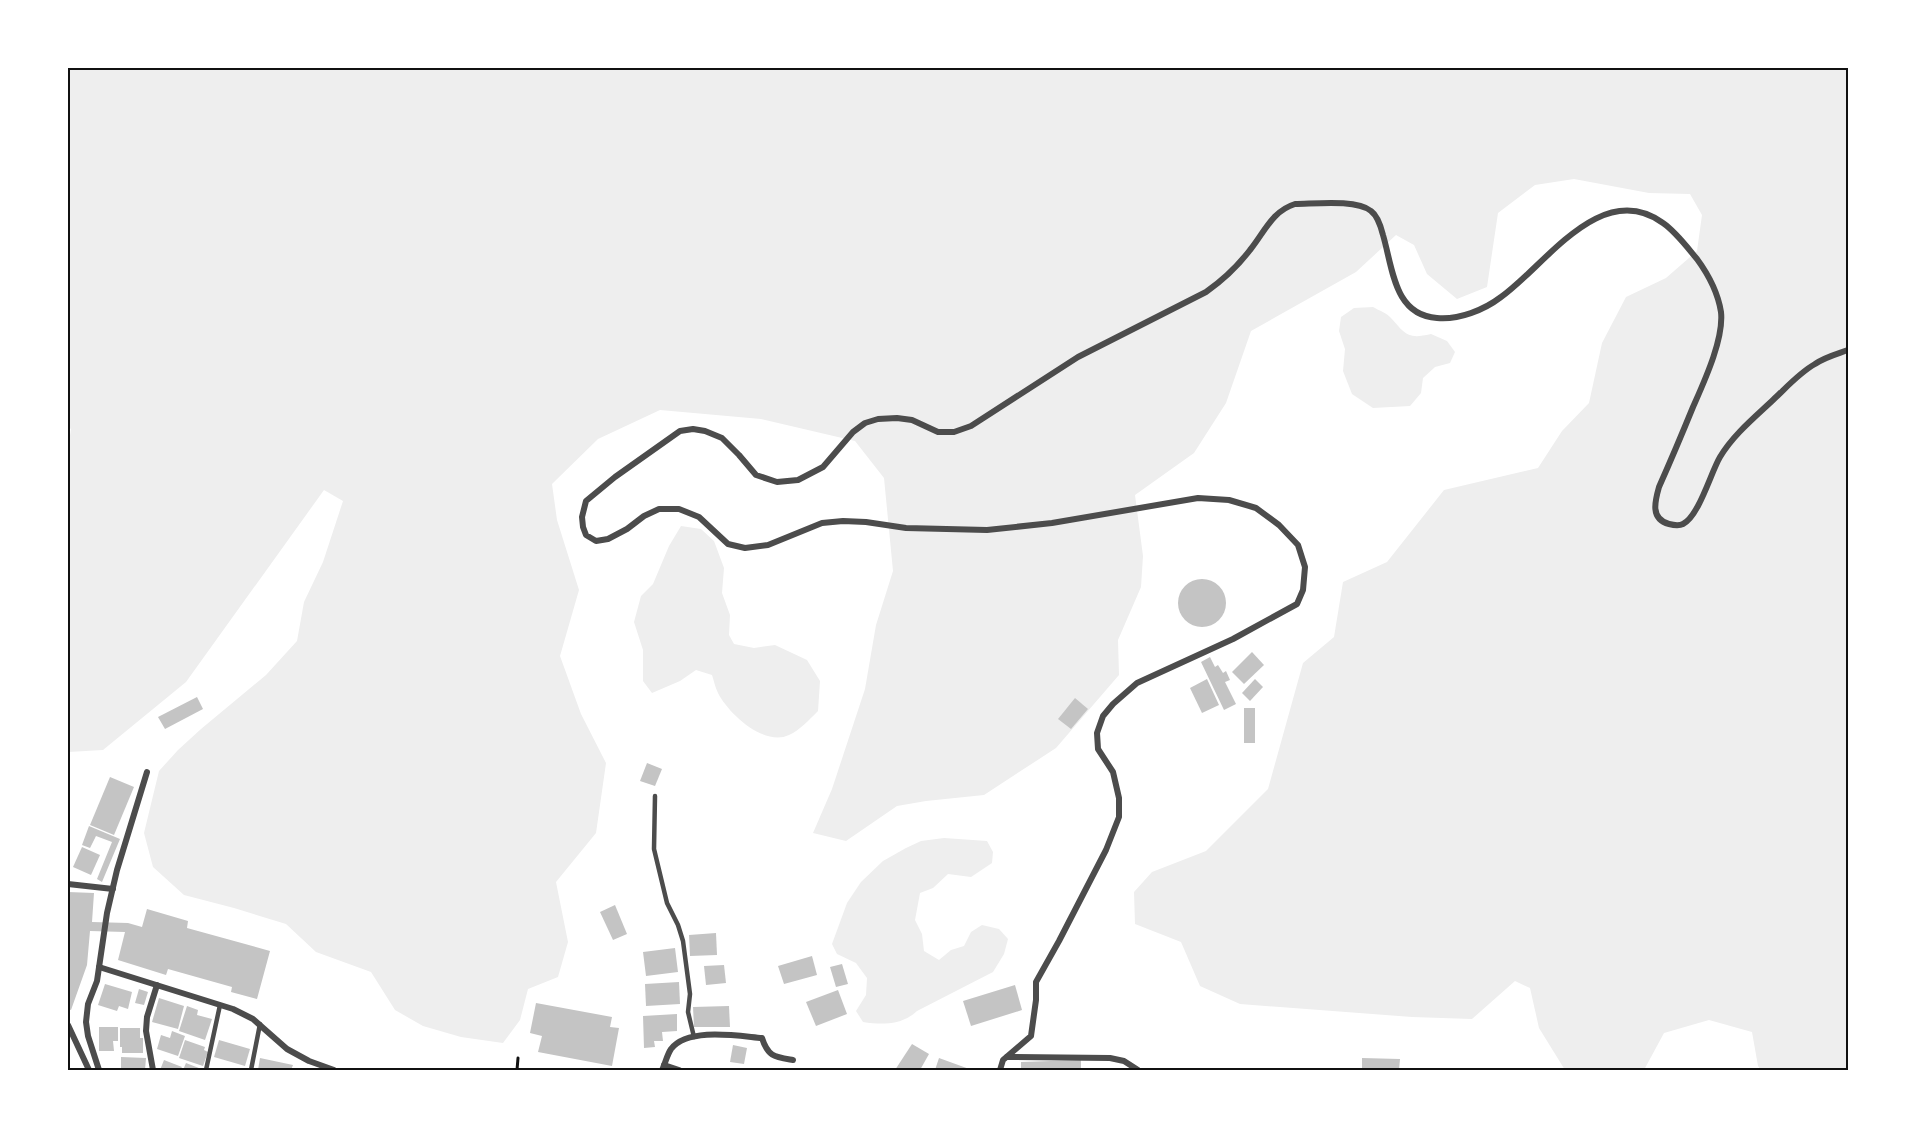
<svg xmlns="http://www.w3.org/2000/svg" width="1916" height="1138" viewBox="0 0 1916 1138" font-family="'PT Sans Narrow',sans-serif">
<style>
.green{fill:#eee}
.building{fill:#c4c4c4}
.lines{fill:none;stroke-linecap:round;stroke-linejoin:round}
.path{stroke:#111;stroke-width:3}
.service{stroke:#4c4c4c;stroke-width:4.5}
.minor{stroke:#4c4c4c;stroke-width:6}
.neatline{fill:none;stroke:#111;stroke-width:2}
</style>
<rect width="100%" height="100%" fill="#fff"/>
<g class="green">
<path d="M 68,68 L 1848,68 L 1848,1070 L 1761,1070 L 1758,1066 L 1752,1032 L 1709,1020 L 1664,1033 L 1644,1070 L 1565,1070 L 1539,1028 L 1530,988 L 1515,981 L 1472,1019 L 1412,1017 L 1240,1004 L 1200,986 L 1181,942 L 1135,924 L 1134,892 L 1152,872 L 1206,851 L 1268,789 L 1303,663 L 1334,637 L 1343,582 L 1387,562 L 1444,490 L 1538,468 L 1562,431 L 1589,403 L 1602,343 L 1626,297 L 1666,278 L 1697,251 L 1702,215 L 1690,194 L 1649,193 L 1574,179 L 1535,185 L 1498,213 L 1487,287 L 1457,299 L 1427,274 L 1414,245 L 1396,235 L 1356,272 L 1251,331 L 1226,403 L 1194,453 L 1135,495 L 1143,556 L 1141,587 L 1118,640 L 1119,675 L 1056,748 L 984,795 L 926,801 L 897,806 L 846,841 L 813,833 L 832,789 L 865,689 L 876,625 L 893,571 L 884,478 L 855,441 L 761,419 L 660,410 L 598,439 L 552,484 L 557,520 L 579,590 L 560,656 L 581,714 L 606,763 L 596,833 L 556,882 L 568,942 L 558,977 L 528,989 L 520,1020 L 503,1043 L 461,1037 L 423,1026 L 395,1010 L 371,972 L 316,952 L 286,924 L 234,908 L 184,895 L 153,867 L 144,833 L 159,771 L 178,750 L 201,729 L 266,675 L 297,641 L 304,602 L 323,562 L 343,501 L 324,490 L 186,682 L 103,750 L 68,752 L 68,448 L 71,429 L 68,427 Z"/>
<path d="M 1373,307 C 1378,310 1385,312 1390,317 C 1405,333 1406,340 1431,334 L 1447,341 L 1455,352 L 1450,363 L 1435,367 L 1423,378 L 1421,393 L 1410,406 L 1373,408 L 1352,394 L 1343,371 L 1345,349 L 1339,331 L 1341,317 L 1354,308 Z"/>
<path d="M 681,526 L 701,529 L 714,541 L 724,568 L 722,593 L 730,615 L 729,635 L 734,644 L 754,648 L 775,645 L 807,660 L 820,681 L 818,711 C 809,720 800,730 789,735 C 764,747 728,713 718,693 C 715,687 714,681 712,675 L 696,670 L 680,681 L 652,693 L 643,681 L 643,650 L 634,622 L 641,596 L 653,584 L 669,546 Z"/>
<path d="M 944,838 L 987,841 L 993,852 L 992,863 L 971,877 L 948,874 L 933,888 L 920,893 L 915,920 L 922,934 L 924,951 L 939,960 L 951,950 L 964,946 L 971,932 L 982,925 L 999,929 L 1008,939 L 1004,954 L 993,972 L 917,1011 C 902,1025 883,1025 863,1022 L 856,1011 L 866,995 L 867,978 L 856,963 L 837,954 L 832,944 L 847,903 L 861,882 L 883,861 L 906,848 L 921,841 Z"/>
</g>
<g class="building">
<circle cx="1202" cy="603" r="24"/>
<path d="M 1252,652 L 1264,665 L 1244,684 L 1232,672 Z"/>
<path d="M 1210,657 L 1215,667 L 1218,665 L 1223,673 L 1226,671 L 1230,680 L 1225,682 L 1236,704 L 1224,710 L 1201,662 Z"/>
<path d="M 1207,679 L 1219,705 L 1202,713 L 1190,688 Z"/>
<path d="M 1255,679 L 1263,687 L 1250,701 L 1242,693 Z"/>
<path d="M 197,697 L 203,709 L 165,729 L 158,717 Z"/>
<path d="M 1075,698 L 1088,709 L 1071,729 L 1058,719 Z"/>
<rect x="1244" y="708" width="11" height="35"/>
<path d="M 647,763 L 662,769 L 655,786 L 640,781 Z"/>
<path d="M 110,777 L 134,787 L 114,835 L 90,825 Z"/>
<path d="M 89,826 L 120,839 L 102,882 L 97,879 L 112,842 L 96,836 L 90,848 L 82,845 Z"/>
<path d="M 82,847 L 100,855 L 91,875 L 73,867 Z"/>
<path d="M 68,892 L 94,893 L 92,922 L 128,923 L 142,927 L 147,909 L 188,921 L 187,928 L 270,951 L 257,999 L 231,992 L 232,987 L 168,969 L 166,975 L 118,960 L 125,932 L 90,931 L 87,965 L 71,1010 L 68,1009 Z"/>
<path d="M 615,905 L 627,934 L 613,940 L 600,912 Z"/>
<path d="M 716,933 L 717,955 L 690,956 L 689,935 Z"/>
<path d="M 675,948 L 678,972 L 646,976 L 643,952 Z"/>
<path d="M 812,956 L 817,975 L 784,984 L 778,966 Z"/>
<path d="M 842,964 L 848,984 L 836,987 L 830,967 Z"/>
<path d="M 724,965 L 726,983 L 706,985 L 704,966 Z"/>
<path d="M 679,982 L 680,1004 L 646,1006 L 645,984 Z"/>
<path d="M 105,984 L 132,992 L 128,1009 L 119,1006 L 117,1011 L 98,1005 Z"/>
<path d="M 1015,985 L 1022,1010 L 971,1026 L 963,1001 Z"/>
<path d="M 139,989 L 148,992 L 144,1005 L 135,1003 Z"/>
<path d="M 838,990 L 847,1014 L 816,1026 L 806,1002 Z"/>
<path d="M 159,998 L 184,1006 L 178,1029 L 152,1022 Z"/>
<path d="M 536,1003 L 612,1017 L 610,1027 L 619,1028 L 612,1066 L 538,1052 L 542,1036 L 530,1033 Z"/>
<path d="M 187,1006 L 198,1010 L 197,1015 L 212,1019 L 205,1040 L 179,1031 Z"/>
<path d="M 729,1006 L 730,1027 L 694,1027 L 693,1007 Z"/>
<path d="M 677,1014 L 677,1031 L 662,1032 L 663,1041 L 654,1041 L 655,1047 L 644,1048 L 643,1016 Z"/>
<path d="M 99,1027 L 118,1027 L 118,1041 L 113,1041 L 114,1051 L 99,1051 Z"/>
<path d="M 120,1028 L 140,1028 L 140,1038 L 143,1038 L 143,1053 L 122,1053 L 122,1047 L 120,1047 Z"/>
<path d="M 172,1031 L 185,1036 L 178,1056 L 157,1049 L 161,1035 L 170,1038 Z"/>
<path d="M 185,1040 L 205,1047 L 204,1050 L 208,1052 L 203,1066 L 179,1058 Z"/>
<path d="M 219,1040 L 250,1049 L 245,1066 L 214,1057 Z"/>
<path d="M 912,1044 L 929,1054 L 920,1070 L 895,1070 Z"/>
<path d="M 733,1045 L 747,1048 L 744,1064 L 730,1062 Z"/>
<path d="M 121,1057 L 146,1058 L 145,1070 L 121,1070 Z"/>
<path d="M 260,1058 L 293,1065 L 291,1070 L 258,1070 Z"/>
<path d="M 939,1058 L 972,1070 L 935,1070 Z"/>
<path d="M 1362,1058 L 1400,1059 L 1399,1070 L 1362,1070 Z"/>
<path d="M 164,1060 L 182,1067 L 180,1070 L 160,1070 Z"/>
<path d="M 1081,1060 L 1081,1070 L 1021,1070 L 1021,1062 Z"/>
<path d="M 186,1063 L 204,1070 L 183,1070 Z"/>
</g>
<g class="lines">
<path class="path" d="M 517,1070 L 518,1058"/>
<g class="service">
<path d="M 655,796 L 654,849 L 667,903 L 678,925 L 683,941 L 690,994 L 688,1012 L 694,1037"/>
<path d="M 206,1070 L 220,1005"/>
<path d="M 251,1070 L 260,1024"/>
</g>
<g class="minor">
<path d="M 68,884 L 113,889"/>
<path d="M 99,967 L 233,1009 L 253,1019 L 287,1049 L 309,1061 L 334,1070"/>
<path d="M 68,1025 L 89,1070"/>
<path d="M 1007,1057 L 1110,1058 L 1124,1061 L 1138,1070"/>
<path d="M 664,1065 L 679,1070"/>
<path d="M 99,1070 L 88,1036 L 86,1022 L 88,1004 L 97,981 L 107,913 L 117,870 L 147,772"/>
<path d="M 153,1070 L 146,1031 L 147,1017 L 157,985"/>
<path d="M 662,1070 C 665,1064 667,1055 671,1049 C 688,1027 738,1036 762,1038 C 768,1057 775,1057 793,1060"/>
<path d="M 1000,1070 L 1003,1060 L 1031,1036 L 1036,1000 L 1036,982 L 1059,941 L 1106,850 L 1119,817 L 1119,798 L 1113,772 L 1098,749 L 1097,733 L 1103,716 L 1113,704 L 1137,683 L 1233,639 L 1297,604 L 1303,590 L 1305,567 L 1298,545 L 1279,525 L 1256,508 L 1229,500 L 1198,498 L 1052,523 L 987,530 L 906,528 L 866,522 L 843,521 L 822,523 L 768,545 L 745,548 L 728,544 L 699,517 L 679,509 L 659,509 L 644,516 L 627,529 L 608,539 L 596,541 L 586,535 L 583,527 L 582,517 L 586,501 L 615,477 L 680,431 L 693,429 L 705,431 L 722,438 L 739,455 L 756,475 L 777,482 L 798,480 L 823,467 L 853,432 L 865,423 L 878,419 L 897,418 L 912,420 L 938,432 L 954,432 L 971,426 L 1078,357 L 1206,292 C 1223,280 1237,267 1250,250 C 1264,233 1272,211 1295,204 C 1314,204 1356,199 1371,211 C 1378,216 1381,227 1383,235 C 1393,269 1394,315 1437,318 C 1459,320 1484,310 1501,297 C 1545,266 1601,178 1663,223 C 1676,232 1687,247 1697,259 C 1708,274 1718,293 1721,312 C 1724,339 1704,382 1693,407 C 1682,434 1671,460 1659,487 C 1655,501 1650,519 1669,524 C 1673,525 1679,526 1683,524 C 1699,516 1711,472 1720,457 C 1733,435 1755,417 1773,400 C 1786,388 1799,373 1815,364 C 1825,357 1837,354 1848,350"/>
</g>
</g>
<rect width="1916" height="1138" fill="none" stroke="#ffffff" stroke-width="138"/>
<rect x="69" y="69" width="1778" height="1000" class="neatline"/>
</svg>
